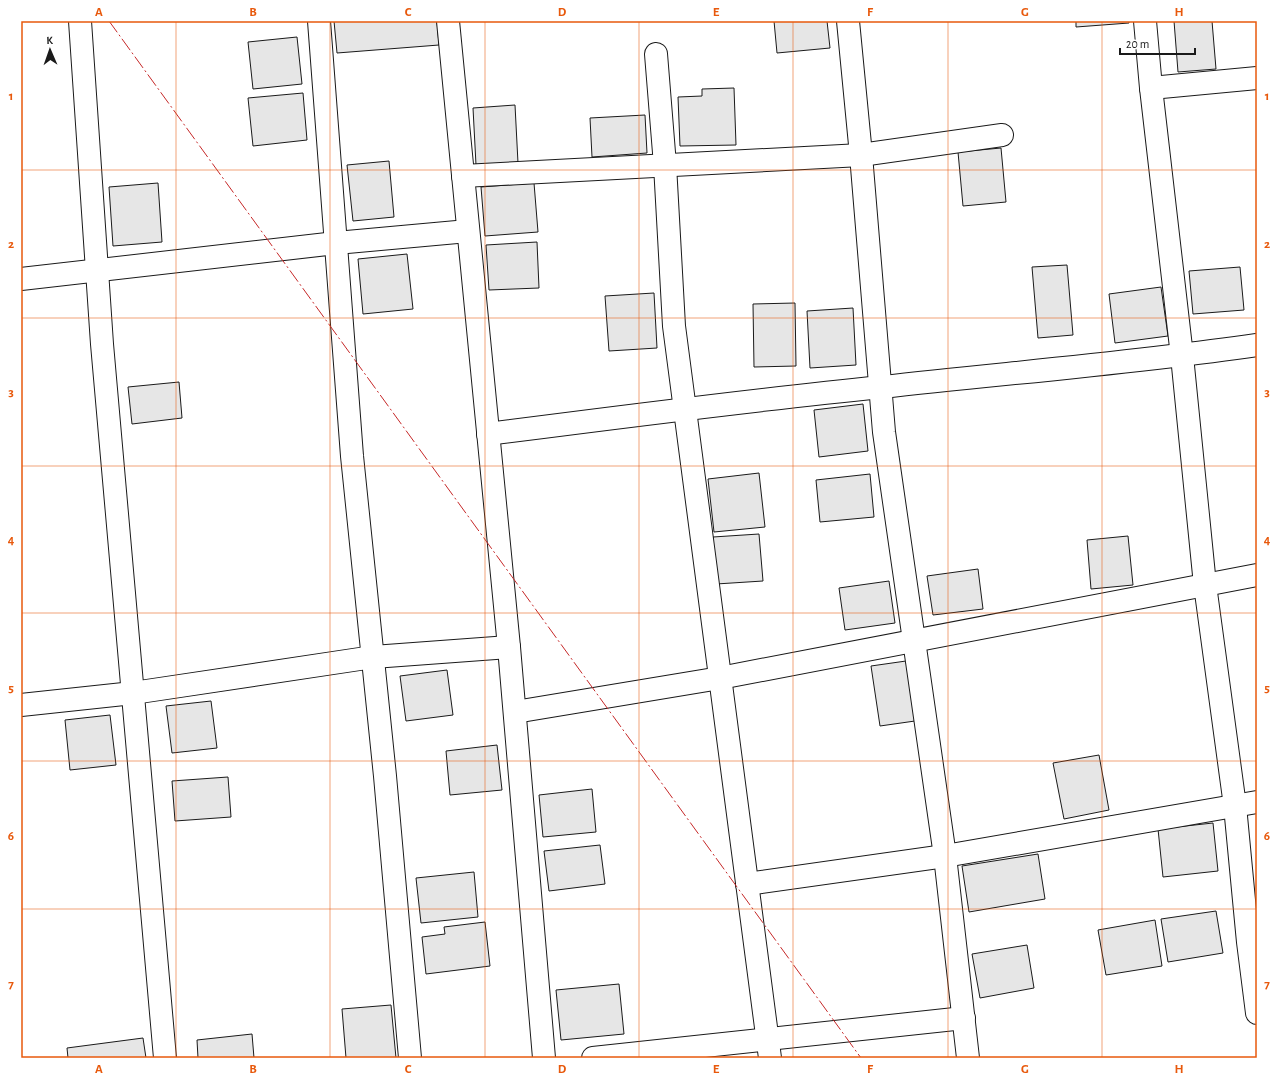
<svg xmlns="http://www.w3.org/2000/svg" width="1278" height="1079" viewBox="0 0 1278 1079" font-family="'Alegreya Sans',sans-serif">
<style>
.building{fill:#e6e6e6;stroke:#1a1a1a}
.lines{fill:none;stroke-linecap:round;stroke-linejoin:round}
.minor-casing{stroke:#1a1a1a;stroke-width:24}
.minor{stroke:#fff;stroke-width:22}
.power{stroke:#c62828;stroke-width:1;stroke-dasharray:14 3 2 3;stroke-linecap:butt}
.grid{fill:none;stroke:#e8590c;stroke-width:1;stroke-opacity:0.55}
.neatline{fill:none;stroke:#e8590c;stroke-width:1.5}
.grid-label{font-size:13px;text-anchor:middle;font-weight:bold;fill:#e8590c}
</style>
<rect width="100%" height="100%" fill="#fff"/>
<g class="building">
<path d="M 334,21 L 437,21 L 439,45 L 337,53 Z"/>
<path d="M 774,21 L 827,21 L 830,48 L 777,53 Z"/>
<path d="M 1076,21 L 1129,21 L 1129,23 L 1076,27 Z"/>
<path d="M 1174,21 L 1212,21 L 1216,69 L 1178,72 Z"/>
<path d="M 297,37 L 302,84 L 253,89 L 248,42 Z"/>
<path d="M 734,88 L 736,145 L 680,146 L 678,97 L 702,96 L 702,89 Z"/>
<path d="M 303,93 L 307,140 L 253,146 L 248,98 Z"/>
<path d="M 515,105 L 518,163 L 476,165 L 473,108 Z"/>
<path d="M 645,115 L 647,153 L 592,157 L 590,118 Z"/>
<path d="M 1001,148 L 1006,202 L 963,206 L 958,152 Z"/>
<path d="M 389,161 L 394,217 L 353,221 L 347,165 Z"/>
<path d="M 158,183 L 162,242 L 113,246 L 109,187 Z"/>
<path d="M 534,183 L 538,232 L 485,236 L 481,187 Z"/>
<path d="M 537,242 L 539,288 L 489,290 L 486,245 Z"/>
<path d="M 407,254 L 413,309 L 363,314 L 358,259 Z"/>
<path d="M 1067,265 L 1073,335 L 1038,338 L 1032,267 Z"/>
<path d="M 1240,267 L 1244,310 L 1193,314 L 1189,271 Z"/>
<path d="M 1161,287 L 1168,336 L 1115,343 L 1109,294 Z"/>
<path d="M 654,293 L 657,348 L 609,351 L 605,296 Z"/>
<path d="M 795,303 L 796,366 L 754,367 L 753,304 Z"/>
<path d="M 853,308 L 856,365 L 810,368 L 807,311 Z"/>
<path d="M 179,382 L 182,418 L 132,424 L 128,387 Z"/>
<path d="M 863,404 L 868,451 L 819,457 L 814,410 Z"/>
<path d="M 759,473 L 765,527 L 714,532 L 708,479 Z"/>
<path d="M 870,474 L 874,517 L 820,522 L 816,480 Z"/>
<path d="M 759,534 L 763,581 L 716,584 L 713,537 Z"/>
<path d="M 1128,536 L 1133,585 L 1091,589 L 1087,540 Z"/>
<path d="M 978,569 L 983,609 L 933,615 L 927,576 Z"/>
<path d="M 889,581 L 895,623 L 845,630 L 839,588 Z"/>
<path d="M 906,661 L 915,721 L 880,726 L 871,666 Z"/>
<path d="M 447,670 L 453,715 L 406,721 L 400,676 Z"/>
<path d="M 211,701 L 217,748 L 172,753 L 166,706 Z"/>
<path d="M 110,715 L 116,765 L 70,770 L 65,720 Z"/>
<path d="M 497,745 L 502,790 L 450,795 L 446,751 Z"/>
<path d="M 1099,755 L 1109,810 L 1064,819 L 1053,763 Z"/>
<path d="M 228,777 L 231,817 L 175,821 L 172,781 Z"/>
<path d="M 592,789 L 596,832 L 543,837 L 539,795 Z"/>
<path d="M 1213,823 L 1218,871 L 1163,877 L 1158,829 Z"/>
<path d="M 600,845 L 605,884 L 549,891 L 544,851 Z"/>
<path d="M 1038,854 L 1045,899 L 969,912 L 962,866 Z"/>
<path d="M 474,872 L 478,917 L 421,923 L 416,878 Z"/>
<path d="M 1216,911 L 1223,953 L 1168,962 L 1161,919 Z"/>
<path d="M 1155,920 L 1162,966 L 1106,975 L 1098,930 Z"/>
<path d="M 485,922 L 490,966 L 426,974 L 422,937 L 445,934 L 444,927 Z"/>
<path d="M 1027,945 L 1034,988 L 980,998 L 972,954 Z"/>
<path d="M 619,984 L 624,1034 L 561,1040 L 556,990 Z"/>
<path d="M 391,1005 L 396,1058 L 346,1058 L 342,1009 Z"/>
<path d="M 252,1034 L 254,1058 L 198,1058 L 197,1040 Z"/>
<path d="M 143,1038 L 146,1058 L 68,1058 L 67,1048 Z"/>
</g>
<g class="lines">
<g class="minor-casing">
<g id="minor">
<path d="M 80,21 L 102,344 L 165,1058"/>
<path d="M 319,21 L 352,456 L 385,776 L 410,1058"/>
<path d="M 448,21 L 509,647 L 544,1058"/>
<path d="M 848,21 L 861,155 L 884,432 L 945,856 L 968,1058"/>
<path d="M 1145,21 L 1151,88 L 1182,356 L 1205,585 L 1235,806 L 1248,942 L 1257,1013"/>
<path d="M 656,54 L 665,165 L 674,326 L 770,1058"/>
<path d="M 1151,88 L 1257,78"/>
<path d="M 463,176 L 861,155 L 1002,135"/>
<path d="M 21,279 L 336,243 L 468,231"/>
<path d="M 488,434 C 619,417 751,400 882,387 C 1007,373 1133,363 1257,345"/>
<path d="M 21,705 L 133,693 L 373,657 L 509,647"/>
<path d="M 515,712 L 720,678 L 1257,575"/>
<path d="M 747,884 L 945,856 L 1257,802"/>
<path d="M 593,1058 L 964,1018"/>
</g>
</g>
<use href="#minor" class="minor"/>
<path class="power" d="M 109,21 L 861,1058"/>
</g>
<path class="grid" d="M 176,21 L 176,1058M 330,21 L 330,1058M 485,21 L 485,1058M 639,21 L 639,1058M 793,21 L 793,1058M 948,21 L 948,1058M 1102,21 L 1102,1058M 21,170 L 1257,170M 21,318 L 1257,318M 21,466 L 1257,466M 21,613 L 1257,613M 21,761 L 1257,761M 21,909 L 1257,909"/>
<rect width="1278" height="1079" fill="none" stroke="#ffffff" stroke-width="44"/>
<g transform="translate(50 50) rotate(358)" stroke="#ffffff" stroke-width="3" paint-order="stroke">
<path d="M0-3L7 15L0 10L-7 15Z" fill="#1a1a1a"/>
<text y="-6" font-size="11" font-weight="bold" text-anchor="middle" fill="#1a1a1a">K</text>
</g>
<path d="M1120 48v6h75v-6" fill="none" stroke="#1a1a1a" stroke-width="2"/>
<text x="1126" y="48" font-size="12" fill="#1a1a1a" stroke="#ffffff" stroke-width="3" paint-order="stroke">20 m</text>
<rect x="22" y="22" width="1234" height="1035" class="neatline"/>
<g class="grid-label">
<text x="99" y="16">A</text>
<text x="253" y="16">B</text>
<text x="408" y="16">C</text>
<text x="562" y="16">D</text>
<text x="716" y="16">E</text>
<text x="870" y="16">F</text>
<text x="1025" y="16">G</text>
<text x="1179" y="16">H</text>
<text x="11" y="100">1</text>
<text x="1267" y="100">1</text>
<text x="11" y="248">2</text>
<text x="1267" y="248">2</text>
<text x="11" y="396">3</text>
<text x="1267" y="396">3</text>
<text x="11" y="544">4</text>
<text x="1267" y="544">4</text>
<text x="11" y="692">5</text>
<text x="1267" y="692">5</text>
<text x="11" y="840">6</text>
<text x="1267" y="840">6</text>
<text x="11" y="988">7</text>
<text x="1267" y="988">7</text>
<text x="99" y="1073">A</text>
<text x="253" y="1073">B</text>
<text x="408" y="1073">C</text>
<text x="562" y="1073">D</text>
<text x="716" y="1073">E</text>
<text x="870" y="1073">F</text>
<text x="1025" y="1073">G</text>
<text x="1179" y="1073">H</text>
</g>
</svg>
